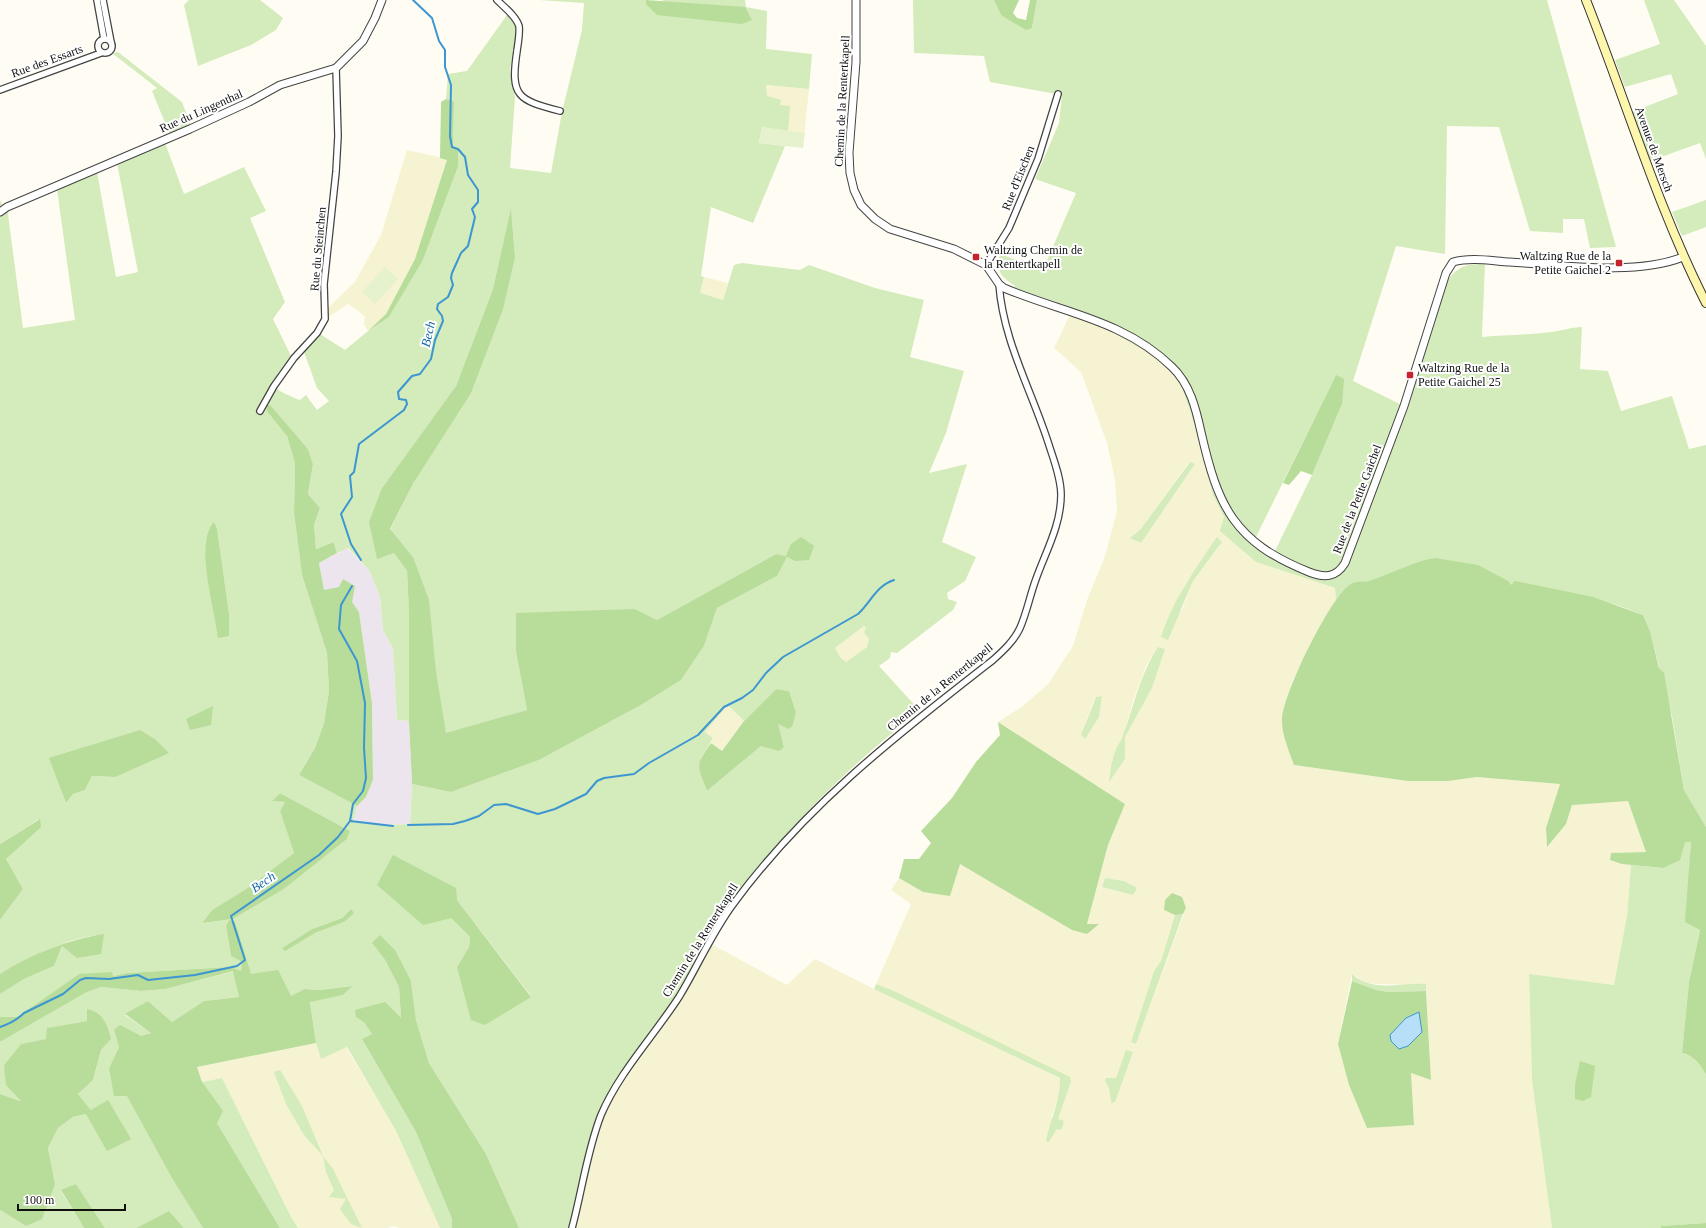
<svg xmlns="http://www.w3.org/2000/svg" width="1706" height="1228" viewBox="0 0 1706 1228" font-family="'Times New Roman',serif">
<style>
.industrial{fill:#ede5ee}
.farmland{fill:#f6f3d2;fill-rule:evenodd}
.green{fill:#d4ebbb;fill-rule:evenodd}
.forest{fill:#b8dc9a}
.pitch{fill:#e6f2cd}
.water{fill:#b7e0f8;stroke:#3c96d1}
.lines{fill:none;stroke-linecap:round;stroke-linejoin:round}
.stream{stroke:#3c96d1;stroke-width:2}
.minor-casing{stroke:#434343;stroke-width:8}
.tertiary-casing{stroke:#434343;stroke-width:9}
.secondary-casing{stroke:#323232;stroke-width:10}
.minor{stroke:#fff;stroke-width:5.5}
.tertiary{stroke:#fff;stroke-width:7}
.secondary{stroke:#fff6ae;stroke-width:8}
.poi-dot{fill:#c5242c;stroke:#fff;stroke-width:1.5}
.labels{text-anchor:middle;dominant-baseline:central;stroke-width:4;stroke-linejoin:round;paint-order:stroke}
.street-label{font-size:12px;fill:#101010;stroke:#fff}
.poi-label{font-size:12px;fill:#101010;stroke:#fff;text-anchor:start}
.water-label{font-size:13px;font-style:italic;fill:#1568a6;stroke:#fff}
</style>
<rect width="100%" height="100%" fill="#fffdf3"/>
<path class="industrial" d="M 347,548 L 369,570 L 380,597 L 383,630 L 393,649 L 397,720 L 409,721 L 412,784 L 410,824 L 383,825 L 352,822 L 357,806 L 366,797 L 373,780 L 372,703 L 359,612 L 339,587 L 324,591 L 319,563 Z"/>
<g class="farmland">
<path d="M 766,85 L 809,89 L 803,148 L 762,127 L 780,105 L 780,100 L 767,96 Z"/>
<path d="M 407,150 L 448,159 L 415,259 L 386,314 L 368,331 L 364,324 L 365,316 L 348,304 L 325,319 L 326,310 L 355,282 L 381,235 Z"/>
<path d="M 704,277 L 728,283 L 723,300 L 700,294 Z"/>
<path d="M 1070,315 L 1102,326 L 1123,337 L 1152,355 L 1170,371 L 1181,385 L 1191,413 L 1213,495 L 1224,517 L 1256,562 L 1335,588 L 1336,601 L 1311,643 L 1293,680 L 1283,711 L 1294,765 L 1408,781 L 1448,781 L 1477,777 L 1560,784 L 1546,828 L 1547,846 L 1566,824 L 1572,805 L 1628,801 L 1646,852 L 1611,853 L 1610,860 L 1631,865 L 1627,916 L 1615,985 L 1529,975 L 1532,1080 L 1552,1228 L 576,1228 L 590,1166 L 604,1117 L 612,1099 L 681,1000 L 713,945 L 787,985 L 815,959 L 874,989 L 1060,1078 L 1060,1092 L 1051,1118 L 1058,1119 L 1071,1082 L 894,991 L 876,984 L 911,904 L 891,890 L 899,878 L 923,892 L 960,864 L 1072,930 L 1098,924 L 1087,925 L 1108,845 L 1125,804 L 998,722 L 1023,706 L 1048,684 L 1073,646 L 1087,600 L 1105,556 L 1117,511 L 1115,480 L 1107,443 L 1081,372 L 1054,348 ZM 1189,462 L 1195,464 L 1141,543 L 1131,538 L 1140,530 ZM 1222,543 L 1193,581 L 1182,610 L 1165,624 L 1188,580 ZM 1158,647 L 1165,649 L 1152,688 L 1125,737 L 1125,759 L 1109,781 L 1110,769 L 1116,749 L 1123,736 L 1134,698 L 1146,666 ZM 1102,696 L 1099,717 L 1085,739 L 1081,735 L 1093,702 L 1096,697 ZM 1105,878 L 1124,881 L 1137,888 L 1133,895 L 1102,887 ZM 1186,908 L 1136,1044 L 1131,1042 L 1154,971 L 1161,961 L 1175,915 L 1164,910 ZM 1352,974 L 1366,983 L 1377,984 L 1426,985 L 1431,1080 L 1411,1073 L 1414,1124 L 1367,1128 L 1349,1085 L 1338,1044 ZM 1126,1051 L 1133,1052 L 1111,1103 L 1109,1088 L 1116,1078 Z"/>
<path d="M 864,626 L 866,628 L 865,632 L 869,639 L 867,647 L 846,662 L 840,657 L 835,648 Z"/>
<path d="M 729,706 L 744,721 L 722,751 L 711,743 L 713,738 L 705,732 L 725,708 Z"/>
<path d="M 316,1043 L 321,1059 L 346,1047 L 396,1131 L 440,1228 L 399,1228 L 394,1226 L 388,1228 L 298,1228 L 291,1217 L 222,1078 L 202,1082 L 197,1067 Z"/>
</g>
<g class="green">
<path d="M 189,0 L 260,0 L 283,18 L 276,30 L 251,45 L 198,66 L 184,5 Z"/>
<path d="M 539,0 L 646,0 L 646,4 L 665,2 L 662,0 L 745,0 L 746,7 L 767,11 L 766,49 L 812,54 L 809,89 L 766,85 L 767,96 L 781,100 L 780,105 L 790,106 L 788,131 L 762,127 L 759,143 L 785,146 L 753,223 L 711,207 L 701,276 L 704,277 L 700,293 L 723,300 L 734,265 L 742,263 L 800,270 L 809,265 L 875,288 L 924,300 L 910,357 L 964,371 L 946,433 L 929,473 L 967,464 L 942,542 L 976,557 L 965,581 L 947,593 L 948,599 L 957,602 L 953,610 L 897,653 L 891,652 L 890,658 L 879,666 L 920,711 C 836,775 764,851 707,939 L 713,945 C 694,976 676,1007 655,1037 C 641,1058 624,1078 612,1100 C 591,1139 587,1186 576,1228 L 519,1228 L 486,1154 L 429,1063 L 416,1020 L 411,981 L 372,943 L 385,960 L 399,987 L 401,1018 L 364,1021 L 372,1034 L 362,1039 L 416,1132 L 452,1219 L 452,1228 L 440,1228 L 396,1131 L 347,1047 L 321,1059 L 316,1043 L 310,1001 L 343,995 L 351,986 L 320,990 L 304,989 L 291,996 L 251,974 L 229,920 L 226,926 L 231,956 L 242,962 L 241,972 L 230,967 L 128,973 L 113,976 L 79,974 L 17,1017 L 0,1017 L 0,994 L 26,978 L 54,966 L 62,946 L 104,935 C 74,935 25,958 0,974 L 0,920 L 23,889 L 6,859 L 39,819 L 0,844 L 0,200 L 4,209 L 7,207 L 23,328 L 75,320 L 57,189 L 97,172 L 116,277 L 138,272 L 117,163 L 165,143 L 184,194 L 244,167 L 266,211 L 250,218 L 285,302 L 273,319 L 291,356 C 270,384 264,386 300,400 L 306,395 L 317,410 L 329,401 L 317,388 L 304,352 L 320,334 L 345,350 L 368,331 L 389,317 L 422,262 L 453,147 L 454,103 L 446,99 L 448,74 L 467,71 L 507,15 L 515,25 L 516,36 L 510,70 L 515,97 L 510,168 L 551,173 L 562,112 L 582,30 L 584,3 ZM 511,209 L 515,257 L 414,482 L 390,530 L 413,557 L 446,734 L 527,710 L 516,652 L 635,609 L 657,620 L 776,554 L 786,556 L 795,561 L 787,557 L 777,576 L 717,608 L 704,646 L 681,680 L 641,705 L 539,760 L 451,792 L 412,784 L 410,824 L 383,825 L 353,822 L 357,806 L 299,775 L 315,748 L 324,723 L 329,691 L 327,653 L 302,575 L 294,513 L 295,463 L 287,436 L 267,406 L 270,406 L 308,449 L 313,464 L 308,494 L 320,508 L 314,525 L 316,549 L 332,542 L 337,553 L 348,548 L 369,570 L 380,597 L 383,630 L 393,649 L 397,720 L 409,721 L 409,614 L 407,571 L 394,553 L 378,558 L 382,488 L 456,386 L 493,289 ZM 214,522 L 217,528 L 229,614 L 218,637 ZM 864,626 L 866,628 L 864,632 L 869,639 L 867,647 L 846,662 L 840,657 L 835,648 ZM 776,689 L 789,691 L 796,712 L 793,725 L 777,724 L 784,746 L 761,746 L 707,791 L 703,778 L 701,758 L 713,738 L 705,732 L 725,708 L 729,706 L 744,721 ZM 50,758 L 115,777 L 92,776 L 85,790 L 73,794 L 66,803 ZM 280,793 L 350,831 L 347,839 L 284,889 L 233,919 L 202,923 L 212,910 L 246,889 L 294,853 L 280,811 L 285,802 L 272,801 ZM 457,900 L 531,996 L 457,967 L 469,947 L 470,937 L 451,918 ZM 351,909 L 344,922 L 315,933 L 285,950 L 282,948 L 312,929 L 342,918 Z"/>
<path d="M 913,0 L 994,0 L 1001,15 L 1032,28 L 1037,0 L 1547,0 L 1616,247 L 1590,248 L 1584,219 L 1563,219 L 1563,233 L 1530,231 L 1499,127 L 1447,126 L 1445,254 L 1396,246 L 1353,381 L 1408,408 L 1448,280 C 1459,265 1468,264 1485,264 L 1482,337 C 1505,335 1528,335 1551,332 C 1562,331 1571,327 1582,327 L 1580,369 L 1608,371 L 1621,411 L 1672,396 L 1689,449 L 1706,445 L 1706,827 L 1684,790 L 1672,716 L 1650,631 L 1643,615 C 1558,578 1459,584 1368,581 L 1351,584 L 1336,601 L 1335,588 L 1256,562 L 1220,531 L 1224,517 L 1213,495 L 1191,413 L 1181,385 L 1170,371 L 1152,355 L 1102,326 L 1070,315 L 1065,305 L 1015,288 L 1015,286 C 1001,277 995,271 1000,254 L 1043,270 L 1076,193 L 1035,179 L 1059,123 L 1062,95 L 990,82 L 984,56 L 914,53 ZM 1336,375 L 1342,404 L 1312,475 L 1273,555 L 1254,541 Z"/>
<path d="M 1644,0 L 1674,0 L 1706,46 L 1706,159 L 1700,143 L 1650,161 L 1632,112 L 1678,94 L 1671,74 L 1625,87 L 1615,60 L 1660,44 Z"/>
<path d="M 118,52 L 182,102 L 192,128 L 171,137 L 152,91 L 157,88 L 112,53 Z"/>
<path d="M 1706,200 L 1706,227 L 1682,236 L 1672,212 Z"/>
<path d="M 1190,462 L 1195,464 L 1141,543 L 1130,538 L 1140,530 Z"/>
<path d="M 1217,537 L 1222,542 L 1193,581 L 1168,640 L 1161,637 C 1172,601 1196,568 1217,537 Z"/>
<path d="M 1158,647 L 1165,649 L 1152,688 L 1125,737 L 1125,759 L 1109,782 C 1110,770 1112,759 1116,749 C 1118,744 1122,740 1123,735 C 1135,703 1139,677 1158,647 Z"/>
<path d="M 1102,696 L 1099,717 L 1085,739 L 1081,735 L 1096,697 Z"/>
<path d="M 1685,842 L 1691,842 L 1689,875 L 1700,929 L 1689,982 L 1682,1053 C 1694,1057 1700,1064 1706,1075 L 1706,1223 L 1661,1226 L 1661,1228 L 1552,1228 L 1532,1080 L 1529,974 L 1614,985 L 1627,916 L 1631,865 L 1663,868 Z"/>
<path d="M 1105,878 L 1124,881 L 1137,888 L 1133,895 L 1102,887 Z"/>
<path d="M 1183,914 L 1136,1044 L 1131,1042 L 1154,971 L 1161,961 L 1175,915 Z"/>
<path d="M 234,971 L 239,997 L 204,1001 L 172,1022 L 148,1001 L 125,1015 L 151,1033 L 141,1036 L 114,1030 L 119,1047 L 109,1068 L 127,1095 L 173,1180 L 203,1228 L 184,1228 L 169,1211 L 136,1228 L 105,1228 L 76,1184 L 61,1191 L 84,1228 L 0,1228 L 0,1210 L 26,1226 L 55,1184 L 48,1148 L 58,1128 L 73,1117 L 86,1114 L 91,1110 L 78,1094 L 93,1080 L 101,1050 L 111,1039 L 87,1021 L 48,1028 L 47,1039 L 21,1044 L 4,1065 L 22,1101 L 0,1094 L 0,1042 L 87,992 L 101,987 L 141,991 L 166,989 Z"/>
<path d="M 1352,974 C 1373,993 1401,982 1426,984 L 1426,991 L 1388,992 L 1376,990 L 1352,981 Z"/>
<path d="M 876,984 L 894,991 L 1070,1077 L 1071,1082 L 1058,1119 L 1064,1121 L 1062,1129 L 1056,1130 L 1049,1142 L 1046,1141 C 1050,1121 1061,1098 1060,1078 L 874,989 Z"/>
<path d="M 1126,1050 L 1133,1052 L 1115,1102 L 1111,1103 L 1109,1088 L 1105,1081 L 1106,1078 L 1116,1078 Z"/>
<path d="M 280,1070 L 302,1106 L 323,1156 L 333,1169 L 362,1228 L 351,1224 L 340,1209 L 346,1199 L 329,1197 L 334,1190 L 326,1172 L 323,1156 L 304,1135 L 286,1104 L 274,1072 Z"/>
<path d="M 222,1078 L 291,1217 L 298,1228 L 280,1228 L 217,1123 L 202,1082 Z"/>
</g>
<g class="forest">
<path d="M 646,0 L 745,7 L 752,20 L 742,24 L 657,15 L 646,4 Z"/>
<path d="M 994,0 L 1019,0 L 1013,13 L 1017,18 L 1026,20 L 1030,0 L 1037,0 L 1032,28 L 1026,30 L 1001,15 Z"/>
<path d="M 446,99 L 454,102 L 453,147 L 458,149 L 458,166 L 422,262 L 389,317 L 368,331 L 386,314 L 415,259 L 447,160 L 440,158 L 441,102 Z"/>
<path d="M 511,208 L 515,257 L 503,309 L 471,393 L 414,482 L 390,529 L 413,557 L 429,600 L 436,672 L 446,733 L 527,710 L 516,652 L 516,613 L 635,609 L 657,620 L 776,554 L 786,556 L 791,544 L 801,537 L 814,546 L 809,560 L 795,561 L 787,557 L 777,576 L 717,608 L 704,646 L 681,680 L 641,705 L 539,760 L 451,792 L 412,784 L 409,721 L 409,614 L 407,571 L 394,553 L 377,559 L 369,522 L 382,488 L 456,386 L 493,289 Z"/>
<path d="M 1336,375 L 1344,379 L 1342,404 L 1312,475 L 1301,471 L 1289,485 L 1283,483 Z"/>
<path d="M 267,405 L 270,405 L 308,449 L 313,464 L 308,494 L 320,508 L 314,525 L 316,549 L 333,542 L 337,553 L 319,563 L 324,590 L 339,587 L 343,579 L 355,586 L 352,602 L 359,612 L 372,703 L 373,780 L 366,797 L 357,806 L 299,775 L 315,748 L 324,723 L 329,691 L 327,653 L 302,575 L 294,513 L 295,463 L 287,436 L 267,411 Z"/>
<path d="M 214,522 L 217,528 L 229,614 L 229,636 L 218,638 C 215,608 194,544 214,522 Z"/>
<path d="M 1435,558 L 1478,565 L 1508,581 L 1511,585 L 1515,581 L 1593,597 L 1643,615 L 1650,631 L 1659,668 L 1664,673 L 1684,790 L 1706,827 L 1706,1075 C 1700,1064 1694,1056 1682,1053 L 1689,982 L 1700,930 L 1685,922 L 1691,842 L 1685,842 L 1680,860 L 1663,868 L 1622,864 L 1610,860 L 1611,853 L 1646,852 L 1628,801 L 1572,805 L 1566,824 L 1547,847 L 1546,828 L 1560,784 L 1477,777 L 1448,781 L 1408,781 L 1294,765 C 1289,751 1282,735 1282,721 C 1281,697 1331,595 1351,584 C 1355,581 1363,582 1369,581 C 1391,574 1412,562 1435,558 Z"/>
<path d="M 776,689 L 789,691 L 796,712 L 793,725 L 789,729 L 778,724 L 784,747 L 779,751 L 761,746 L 707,791 C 698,765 694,767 711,743 L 722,751 L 744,721 Z"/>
<path d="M 213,706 L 211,725 L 190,730 L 186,719 Z"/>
<path d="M 998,722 L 1125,804 L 1108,845 L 1087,924 L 1099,924 L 1087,934 L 1072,930 L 960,864 L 950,896 L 923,892 L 899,878 L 904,859 L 919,859 L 931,843 L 921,831 L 952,798 L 976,762 L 1000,735 Z"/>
<path d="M 140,730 L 156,740 L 169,753 L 115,777 L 92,776 L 85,790 L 73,794 L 66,803 L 49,758 Z"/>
<path d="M 280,793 L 350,831 L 347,839 L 284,889 L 233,919 L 202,923 L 212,910 L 246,889 L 294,853 L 280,811 L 285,802 L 272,801 Z"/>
<path d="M 40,819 L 41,827 L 6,859 L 23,889 L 0,920 L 0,844 Z"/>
<path d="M 393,855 L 456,888 L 457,900 L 531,997 L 485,1025 L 471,1020 L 457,967 L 469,947 L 470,937 L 451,918 L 423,925 L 377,885 Z"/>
<path d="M 1172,893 L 1182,897 L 1186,908 L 1183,914 L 1175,915 L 1164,910 L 1165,900 Z"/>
<path d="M 351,909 L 354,913 L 344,922 L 315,933 L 285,951 L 282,948 L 312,929 L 342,918 Z"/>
<path d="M 229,920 L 235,922 L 251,974 L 278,970 L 291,996 L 304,989 L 320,990 L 352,986 L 343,995 L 310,1002 L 316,1043 L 197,1067 L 202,1082 L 223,1111 L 217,1123 L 280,1228 L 203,1228 L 173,1180 L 127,1096 L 114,1096 L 109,1068 L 119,1047 L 114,1030 L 120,1025 L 141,1036 L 151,1033 L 125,1014 L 148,1001 L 172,1022 L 204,1001 L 239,997 L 233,971 L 166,989 L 141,991 L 101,987 L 87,992 L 0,1042 L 0,1017 L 17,1017 L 79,974 L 112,972 L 113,976 L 127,973 L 230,967 L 241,971 L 242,962 L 231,956 L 226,926 Z"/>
<path d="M 104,934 L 101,954 L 77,958 L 62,946 L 54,966 L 26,978 L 0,994 L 0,974 C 29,955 69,939 104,934 Z"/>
<path d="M 380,935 L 395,950 L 411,981 L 416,1020 L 429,1063 L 486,1154 L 519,1228 L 452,1228 L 452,1219 L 416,1132 L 362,1039 L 372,1034 L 364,1022 L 356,1017 L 355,1010 L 385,1002 L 401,1018 L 399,987 L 385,960 L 372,943 Z"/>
<path d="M 1352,981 L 1376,990 L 1388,992 L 1426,991 L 1431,1080 L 1411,1073 L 1414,1125 L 1367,1128 L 1349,1085 L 1338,1044 Z"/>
<path d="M 87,1009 C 103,1013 107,1023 111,1039 L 101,1050 L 93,1080 L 78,1094 L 91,1110 L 108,1100 L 131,1139 L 107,1151 L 86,1114 L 73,1117 L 58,1128 L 48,1148 L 55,1184 L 42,1219 L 26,1226 L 0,1210 L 0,1094 L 21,1101 L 6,1085 L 4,1065 L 21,1044 L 46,1039 L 47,1028 L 87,1021 Z"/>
<path d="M 1580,1061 L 1595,1066 L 1591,1097 L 1583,1101 L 1575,1099 L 1575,1085 Z"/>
<path d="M 76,1184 L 105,1228 L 84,1228 L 61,1190 Z"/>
<path d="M 169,1211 L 184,1228 L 136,1228 Z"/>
<path d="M 1706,1223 L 1706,1228 L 1661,1228 L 1661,1226 Z"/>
</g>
<g class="pitch">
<path d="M 762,127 L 805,133 L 803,148 L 759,143 Z"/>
<path d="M 385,267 L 398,279 L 375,304 L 362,292 Z"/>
</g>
<path class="water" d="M 1419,1012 L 1422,1032 L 1408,1046 L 1399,1049 L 1391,1041 L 1390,1035 L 1406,1018 Z"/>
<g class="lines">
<g class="stream">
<path d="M 361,560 L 351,544 L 341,514 L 352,497 L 350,476 L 354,472 L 359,444 L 404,410 L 407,404 L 406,400 L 399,399 L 398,392 L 412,376 L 420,374 L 431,359 L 435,340 L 443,321 L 442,316 L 437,309 L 438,304 L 448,297 L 453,285 L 451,278 L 452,273 L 461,253 L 468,246 L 475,217 L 472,209 L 478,202 L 478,190 L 468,175 L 465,157 L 458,149 L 452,147 L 450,136 L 451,85 L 445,67 L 445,50 L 439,41 L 432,18 L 413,0"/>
<path d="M 350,821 L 393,826"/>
<path d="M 408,825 L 453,824 L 465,821 L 479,816 L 494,805 L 506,804 L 538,814 L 555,809 L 586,794 L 597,781 L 604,778 L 634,774 L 649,763 L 698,735 L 724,707 L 742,698 L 753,690 L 766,673 L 783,657 L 858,614 C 871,602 876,586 894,580"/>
<path d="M 0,1027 C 9,1024 17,1020 24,1013 L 63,994 L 80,980 L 86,978 L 109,979 L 138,975 L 148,980 L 195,975 L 237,966 L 245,960 L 231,916 L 319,855 L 338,837 L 350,821 L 353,804 L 363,791 L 366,778 L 364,748 L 365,703 L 357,661 L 339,629 L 341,605 L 352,586"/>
</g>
<g class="minor-casing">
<g id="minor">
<path d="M 97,0 L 104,39"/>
<path d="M 103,0 L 111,42"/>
<path d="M 497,0 C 504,7 516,16 519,26 C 520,34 518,43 517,51 C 510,97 518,100 560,111"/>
<circle cx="105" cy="46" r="7"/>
<path d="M 0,90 L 101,53"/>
<path d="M 986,265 L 1009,228 L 1038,159 L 1058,94"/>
<path d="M 260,411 L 274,386 L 294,358 L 317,333 L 325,319 L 324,284 L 336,172 L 338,136 L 336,68"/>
<path d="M 572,1228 C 582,1191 587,1151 601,1115 C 620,1071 653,1037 679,997 C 698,966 712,932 734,903 C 807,804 897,735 993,660 C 1003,651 1014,641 1020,628 C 1027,612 1030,595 1036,579 C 1046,551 1061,525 1061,495 C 1061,478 1054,461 1049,445 C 1032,391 1003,341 999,284"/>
</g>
</g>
<g class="tertiary-casing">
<g id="tertiary">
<path d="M 856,0 L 856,62 L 849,153 L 850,173 L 854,190 L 861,205 L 875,219 L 890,229 L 954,249 L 986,265 L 999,284 L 1004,288 C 1063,313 1124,320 1172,367 C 1190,384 1196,409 1201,432 C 1218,507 1234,542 1309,572 C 1324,578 1336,578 1345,563 L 1404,406 L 1446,273 L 1453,262 C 1471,257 1492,261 1510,262 C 1561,265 1635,276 1683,257"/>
<path d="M 0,212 L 7,207 L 190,129 L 249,102 L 280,85 L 336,68 L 363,41 L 375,18 L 382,0"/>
</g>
</g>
<g class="secondary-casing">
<path id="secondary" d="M 1586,0 C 1626,101 1657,206 1706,303"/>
</g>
<use href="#minor" class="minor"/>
<use href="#tertiary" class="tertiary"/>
<use href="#secondary" class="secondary"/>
</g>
<g class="poi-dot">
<rect x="972" y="253" width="8" height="8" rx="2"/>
<rect x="1615" y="259" width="8" height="8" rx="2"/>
<rect x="1406" y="371" width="8" height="8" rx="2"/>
</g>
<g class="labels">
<g class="street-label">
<text transform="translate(47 61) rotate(-20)">Rue des Essarts</text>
<text transform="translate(842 101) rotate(-87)">Chemin de la Rentertkapell</text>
<text transform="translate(201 111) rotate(-24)">Rue du Lingenthal</text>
<text transform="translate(1654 149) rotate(70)">Avenue de Mersch</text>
<text transform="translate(1018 178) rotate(-68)">Rue d'Eischen</text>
<text transform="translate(318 249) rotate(-85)">Rue du Steinchen</text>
<text transform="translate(1357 499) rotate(-69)">Rue de la Petite Gaichel</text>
<text transform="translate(940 687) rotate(-39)">Chemin de la Rentertkapell</text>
<text transform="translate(700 940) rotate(-58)">Chemin de la Rentertkapell</text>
</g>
<g class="poi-label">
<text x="984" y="250">Waltzing Chemin de<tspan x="984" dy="14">la Rentertkapell</tspan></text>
<text x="1611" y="256" text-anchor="end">Waltzing Rue de la<tspan x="1611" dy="14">Petite Gaichel 2</tspan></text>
<text x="1418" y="368">Waltzing Rue de la<tspan x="1418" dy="14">Petite Gaichel 25</tspan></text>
</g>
<g class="water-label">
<text transform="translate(428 334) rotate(-77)">Bech</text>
<text transform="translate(263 882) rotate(-34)">Bech</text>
</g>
</g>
<path d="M18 1204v6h107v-6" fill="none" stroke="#101010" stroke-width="2"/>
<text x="24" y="1204" font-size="12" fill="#101010" stroke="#ffffff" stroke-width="3" paint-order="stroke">100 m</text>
</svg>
